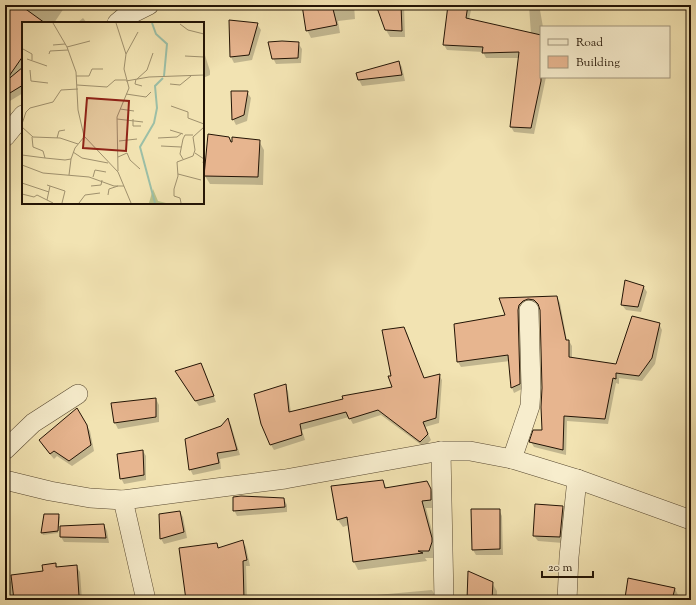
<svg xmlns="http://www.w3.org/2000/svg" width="696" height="605" viewBox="0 0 696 605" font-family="'Sorts Mill Goudy',serif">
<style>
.shadow{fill:#0003}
.building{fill:#e7b58f;stroke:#231405}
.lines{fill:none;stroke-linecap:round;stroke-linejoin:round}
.street-casing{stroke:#574830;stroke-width:20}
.street{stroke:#f7edcd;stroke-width:19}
.inset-river{fill:none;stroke:#9cbfa7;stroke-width:2}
.inset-road{fill:none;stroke:#9f906d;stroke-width:1}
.view{fill:#8f2418;fill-opacity:0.15;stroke:#8f2418;stroke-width:2}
.inset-edge{fill:none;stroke:#231405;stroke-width:2}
</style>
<rect width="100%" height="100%" fill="#f2e3b2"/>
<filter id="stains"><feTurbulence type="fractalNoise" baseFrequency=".005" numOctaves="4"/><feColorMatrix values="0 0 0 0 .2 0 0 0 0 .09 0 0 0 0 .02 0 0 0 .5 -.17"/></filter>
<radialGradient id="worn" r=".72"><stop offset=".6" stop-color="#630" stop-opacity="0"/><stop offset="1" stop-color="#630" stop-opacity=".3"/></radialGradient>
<g class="shadow">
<path d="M 7,5 L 66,5 L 54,23 L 23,23 L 23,67 L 22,69 L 23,68 L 23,93 L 5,104 L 5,8 Z"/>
<path d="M 303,5 L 354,5 L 355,19 L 338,21 L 340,33 L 311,38 L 307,30 Z"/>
<path d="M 377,5 L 404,5 L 405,37 L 390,37 L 386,30 Z"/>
<path d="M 449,5 L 472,5 L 469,20 L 531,34 L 529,6 L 537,5 L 540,10 L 543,27 L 541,27 L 541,77 L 548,77 L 546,77 L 534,134 L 514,132 L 511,127 L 520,58 L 486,58 L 483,52 L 447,50 L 444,45 Z"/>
<path d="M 83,18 L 87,23 L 77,23 Z"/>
<path d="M 230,21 L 257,24 L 261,30 L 252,60 L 234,63 L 231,57 Z"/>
<path d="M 298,43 L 302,49 L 301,63 L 276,64 L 273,58 Z"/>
<path d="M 203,49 L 210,71 L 210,75 L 203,78 Z"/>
<path d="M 399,62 L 402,67 L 405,81 L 362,86 L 359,80 Z"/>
<path d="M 247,92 L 251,98 L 247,121 L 236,125 L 233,119 Z"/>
<path d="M 229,138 L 233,145 L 259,141 L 264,150 L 263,185 L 210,184 L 205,176 Z"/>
<path d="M 643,286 L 647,292 L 641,312 L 626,310 L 622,305 Z"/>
<path d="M 557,297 L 560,303 L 567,341 L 569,341 L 572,346 L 572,358 L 617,365 L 659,324 L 662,330 L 655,364 L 642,381 L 619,378 L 619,384 L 616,383 L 608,424 L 567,421 L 566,455 L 534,447 L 531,442 L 544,431 L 540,308 L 538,305 L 533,304 L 522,389 L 514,393 L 512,388 L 510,361 L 461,367 L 458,362 L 506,316 L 501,299 Z"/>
<path d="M 403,328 L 407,333 L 424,379 L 439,375 L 442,380 L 439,423 L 425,427 L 431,440 L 424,447 L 381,415 L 353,424 L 349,417 L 302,430 L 305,440 L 274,450 L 271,445 L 285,386 L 288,391 L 291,413 L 393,388 L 393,377 Z"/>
<path d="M 204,370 L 216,402 L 199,406 L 179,377 Z"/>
<path d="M 156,399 L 159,405 L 159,422 L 118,429 L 115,423 L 113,404 Z"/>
<path d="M 691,399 L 691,414 L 687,408 Z"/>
<path d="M 77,410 L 90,431 L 94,451 L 72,466 L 57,456 L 54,459 L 43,446 L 40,440 Z"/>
<path d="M 228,420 L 231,425 L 240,455 L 220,459 L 221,469 L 193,475 L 190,469 L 222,426 Z"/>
<path d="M 143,451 L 146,456 L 146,480 L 124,484 L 121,478 Z"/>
<path d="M 383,481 L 387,489 L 427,482 L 435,498 L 435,508 L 426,508 L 436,546 L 436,550 L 433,558 L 425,558 L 427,561 L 358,570 L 354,562 L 349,525 L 343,527 L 338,520 L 332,487 Z"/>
<path d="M 284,499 L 287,505 L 287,512 L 237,516 L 234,510 Z"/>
<path d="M 563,507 L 566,512 L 563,543 L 538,541 L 534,536 Z"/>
<path d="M 499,510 L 502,516 L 503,555 L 476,555 L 473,550 Z"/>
<path d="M 180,512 L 183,517 L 187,538 L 164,544 L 161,539 L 160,515 Z"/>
<path d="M 45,515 L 58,515 L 60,517 L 58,533 L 43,535 L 42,533 Z"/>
<path d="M 104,525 L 107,531 L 109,543 L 64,542 L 61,537 Z"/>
<path d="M 243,542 L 246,547 L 250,566 L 246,566 L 247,600 L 187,600 L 217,544 L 219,549 Z"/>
<path d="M 56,564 L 58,568 L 76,566 L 80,572 L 82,600 L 5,600 L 5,583 L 44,572 Z"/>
<path d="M 629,579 L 675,589 L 678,595 L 676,600 L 627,600 L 626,597 Z"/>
<path d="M 492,583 L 497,591 L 497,600 L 468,600 Z"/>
<path d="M 432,590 L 436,597 L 436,600 L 321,600 Z"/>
<path d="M 110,598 L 131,599 L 132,600 L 110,600 Z"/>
</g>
<g class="building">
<path d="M 11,5 L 20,5 L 45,23 L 23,23 L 23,56 L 5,82 L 5,9 Z"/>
<path d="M 302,5 L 332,5 L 337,25 L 306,31 Z"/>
<path d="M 376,5 L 401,5 L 402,31 L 385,30 Z"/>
<path d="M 448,5 L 468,5 L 466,18 L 541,35 L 541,81 L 531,128 L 510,127 L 519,52 L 482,53 L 483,47 L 443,45 Z"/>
<path d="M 229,20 L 258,23 L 249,55 L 230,57 Z"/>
<path d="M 282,41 L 299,42 L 298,58 L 272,59 L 268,42 Z"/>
<path d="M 399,61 L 402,75 L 358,80 L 356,73 Z"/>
<path d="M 23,67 L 23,85 L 5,96 L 5,82 Z"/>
<path d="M 231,91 L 248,91 L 244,115 L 232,120 Z"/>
<path d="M 208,134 L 229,137 L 231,142 L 232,142 L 232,137 L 260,140 L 258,177 L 204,176 Z"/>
<path d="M 625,280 L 644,286 L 638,307 L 621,305 Z"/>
<path d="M 557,296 L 566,340 L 569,340 L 569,357 L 616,364 L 632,316 L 660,323 L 652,358 L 639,376 L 616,373 L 616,379 L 613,378 L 605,419 L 564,416 L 563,450 L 529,442 L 533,430 L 542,430 L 541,407 L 542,388 L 540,310 L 538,304 L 534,300 L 528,299 L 523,301 L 519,305 L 518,310 L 520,384 L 511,388 L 508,355 L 457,362 L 454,324 L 505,315 L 499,298 Z"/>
<path d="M 404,327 L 424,378 L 440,374 L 436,418 L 423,422 L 428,434 L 420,442 L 378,410 L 349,419 L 346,412 L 300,424 L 302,435 L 270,445 L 261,424 L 254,394 L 286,384 L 289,412 L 343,399 L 342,396 L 392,387 L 388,376 L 391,376 L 382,330 Z"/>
<path d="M 201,363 L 214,396 L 195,401 L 175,371 Z"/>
<path d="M 156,398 L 156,417 L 114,423 L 111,403 Z"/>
<path d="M 77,408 L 87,425 L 91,445 L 69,461 L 54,451 L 50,454 L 39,440 Z"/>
<path d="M 228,418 L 237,450 L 217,453 L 219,463 L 189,470 L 185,439 L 221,426 Z"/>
<path d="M 143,450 L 144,475 L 120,479 L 117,454 Z"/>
<path d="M 383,480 L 385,488 L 427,481 L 431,489 L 431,500 L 422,501 L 432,538 L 432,542 L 429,551 L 418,551 L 423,553 L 353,562 L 347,517 L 337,520 L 331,486 Z"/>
<path d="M 241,496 L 284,498 L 285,507 L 233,511 L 233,497 Z"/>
<path d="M 535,504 L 563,506 L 560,537 L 533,536 Z"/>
<path d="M 471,509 L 500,509 L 500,549 L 472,550 Z"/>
<path d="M 180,511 L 184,532 L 160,539 L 159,514 Z"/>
<path d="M 44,514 L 59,514 L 58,531 L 41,533 Z"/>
<path d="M 104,524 L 106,538 L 60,537 L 60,526 Z"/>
<path d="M 243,540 L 247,560 L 243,561 L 244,600 L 186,600 L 179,548 L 217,543 L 218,548 Z"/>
<path d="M 56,563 L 56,567 L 77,565 L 79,596 L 59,598 L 60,600 L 14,600 L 11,575 L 43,571 L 42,565 Z"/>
<path d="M 468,571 L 493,582 L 492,600 L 467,600 Z"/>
<path d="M 628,578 L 675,588 L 672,600 L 625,598 Z"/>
</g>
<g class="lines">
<g class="street-casing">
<g id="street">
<path d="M 117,23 L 123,18 L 149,5"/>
<path d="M 5,137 L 23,115"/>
<path d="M 5,450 L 33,423 L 78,394"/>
<path d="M 441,451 L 444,600"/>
<path d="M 512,459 L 530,406 L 531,388 L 529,310"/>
<path d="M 5,480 L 50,491 L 90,498 L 123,500 L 285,479 L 441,451 L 470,451 L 512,459 L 577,479 L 691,520"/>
<path d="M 123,500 L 146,600"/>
<path d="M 567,600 L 569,557 L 577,479"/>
</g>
</g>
<use href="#street" class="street"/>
</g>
<g transform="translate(22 22)">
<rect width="182" height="182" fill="#f2e3b2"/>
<path d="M 131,167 L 136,179 L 144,181 L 127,181 Z" fill="#bcc38b"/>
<path class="inset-river" d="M 130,1 L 134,12 L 145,22 L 142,54M 133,181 L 118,125 L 132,101 L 135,86 L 133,64 L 141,56"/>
<path class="inset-road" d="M 31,1 L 45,25 L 54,50 L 56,88 L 62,114 L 96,150 L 109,181M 94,1 L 104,32 L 102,47 L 107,66 L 95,95 L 96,149M 158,2 L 166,8 L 182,12M 31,23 L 43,22M 45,25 L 68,19M 1,27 L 10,32 L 10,38M 27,32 L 28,29 L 46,28M 104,32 L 116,10M 163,34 L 182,35M 5,37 L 25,44M 8,48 L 9,59 L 26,61M 54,54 L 67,54 L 70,47 L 81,47M 114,57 L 113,62 L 120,64M 115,57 L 125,48 L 131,31M 104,59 L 127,55 L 182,53M 148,62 L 158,63 L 169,54M 55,63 L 85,65 L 93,58 L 104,58M 104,72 L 124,75 L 129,70M 149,84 L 166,90 L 166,96 L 182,102M 98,87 L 112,89M 95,97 L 121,100M 111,97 L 111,104 L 119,104M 0,102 L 4,90 L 8,86 L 31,80 L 39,68 L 56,67M 0,105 L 11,115 L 38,116 L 56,122M 148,108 L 161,112M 10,115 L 11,125 L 21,129 L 23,136 L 43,138 L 49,137 L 53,126 L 62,115M 35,116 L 37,109 L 43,108M 136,116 L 155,115 L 160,111M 97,119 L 115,117M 139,124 L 159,125M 51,130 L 60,136 L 86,141M 173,131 L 182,137 L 181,141M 0,133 L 23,136M 96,135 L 105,131 L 108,138 L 118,147M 161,137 L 158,132 L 161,117 L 163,113 L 171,113M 0,143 L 21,151 L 67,155 L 92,164 L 102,164M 156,152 L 179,158M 47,153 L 49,137M 71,155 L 73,148 L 84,150M 0,161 L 27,170M 25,163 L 43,169 L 40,181M 69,164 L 79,163 L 80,158M 0,172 L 12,175 L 15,173 L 31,181M 86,173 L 87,167 L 96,164M 25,178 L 28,164M 57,181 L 63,173 L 78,171M 159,181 L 158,176 L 152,174 L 152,167 L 156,154 L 155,140 L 171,134 L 173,128 L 171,115 L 182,105"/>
<path class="view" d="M 65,76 L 107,79 L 104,129 L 61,126 Z"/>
<rect width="182" height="182" class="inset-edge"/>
</g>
<rect width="696" height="605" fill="none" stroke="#f2e3b2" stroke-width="20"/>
<rect x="6" y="6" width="684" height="593" fill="none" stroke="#231405" stroke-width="2"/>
<rect x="10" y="10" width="676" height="585" fill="none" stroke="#231405"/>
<rect x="540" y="26" width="130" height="52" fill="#f7edcd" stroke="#a2967d"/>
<rect x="548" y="39" width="20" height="6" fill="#f7edcd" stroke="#a2967d"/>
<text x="576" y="46" font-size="12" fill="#231405">Road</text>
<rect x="548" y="56" width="20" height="12" fill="#e7b58f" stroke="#a2967d"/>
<text x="576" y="66" font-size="12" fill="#231405">Building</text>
<path d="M542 571v6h51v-6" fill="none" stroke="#231405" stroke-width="2"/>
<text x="548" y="571" font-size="12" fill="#231405" stroke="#f7edcd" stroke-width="3" paint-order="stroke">20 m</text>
<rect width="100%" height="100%" filter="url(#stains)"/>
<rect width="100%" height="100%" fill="url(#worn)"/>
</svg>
